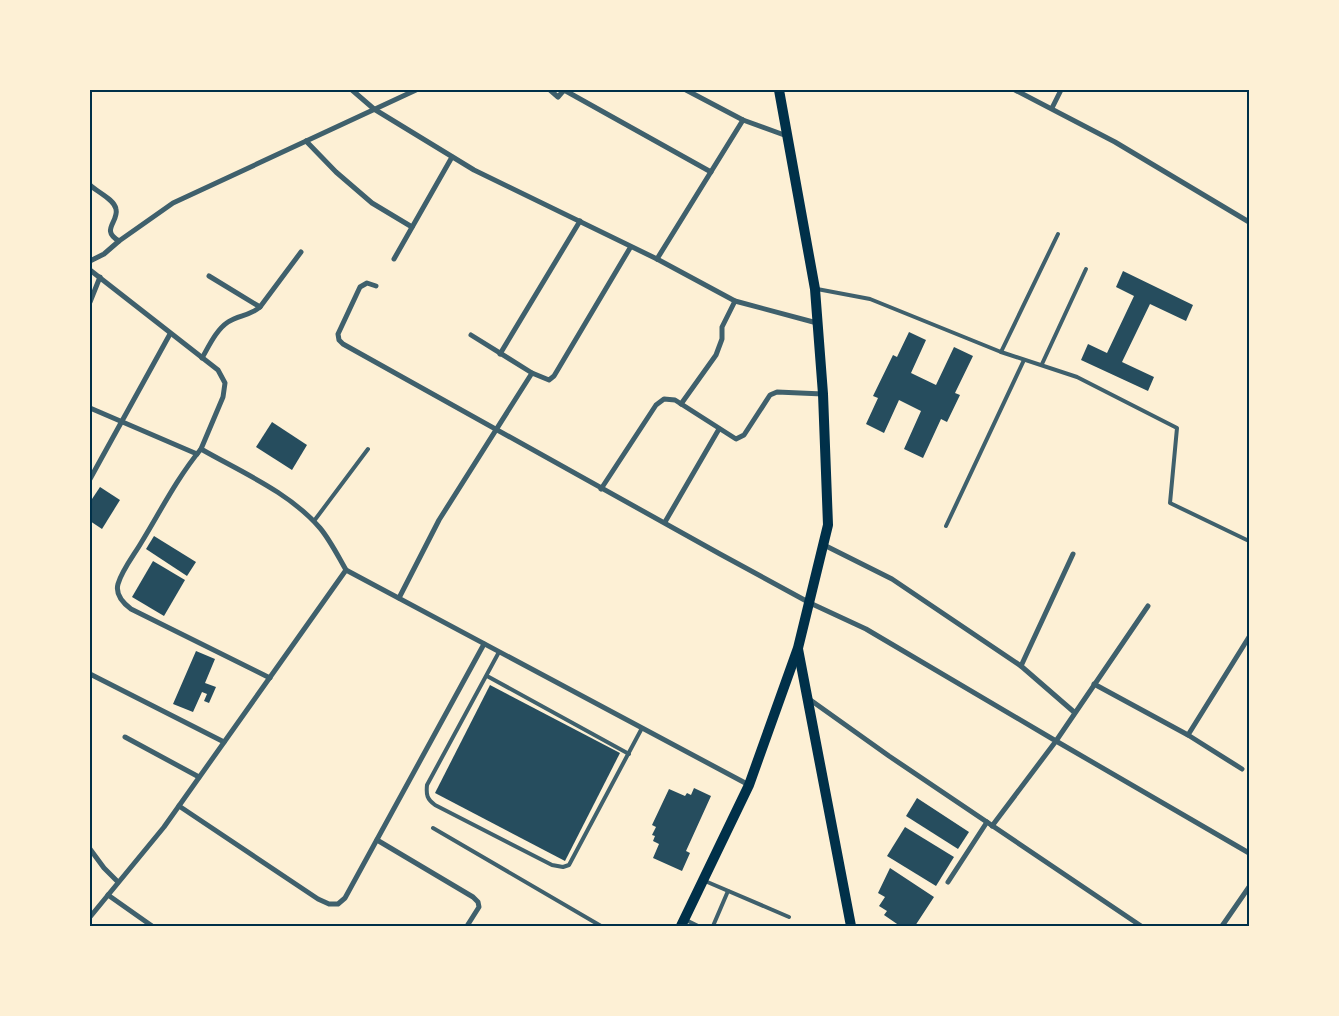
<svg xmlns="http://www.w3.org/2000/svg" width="1339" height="1016" viewBox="0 0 1339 1016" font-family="Karla,sans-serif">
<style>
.building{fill:#264d5e}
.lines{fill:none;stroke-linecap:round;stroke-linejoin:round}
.service{stroke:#3f606c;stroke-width:4}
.minor{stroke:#3f606c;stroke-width:5}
.secondary{stroke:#003049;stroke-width:10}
.neatline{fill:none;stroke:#003049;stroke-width:2}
</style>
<rect width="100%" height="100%" fill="#fdf0d5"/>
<g class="building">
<path d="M 1123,271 L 1193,305 L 1186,321 L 1150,304 L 1122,362 L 1154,377 L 1148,391 L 1081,360 L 1088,344 L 1107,353 L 1134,296 L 1116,287 Z"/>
<path d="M 909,332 L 926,340 L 911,373 L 936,385 L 954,347 L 973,356 L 955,393 L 960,395 L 947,422 L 941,419 L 923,458 L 904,449 L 921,411 L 899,400 L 884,433 L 866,424 L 878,398 L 873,396 L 893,355 L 897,357 Z"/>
<path d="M 272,422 L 307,445 L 292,470 L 256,447 Z"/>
<path d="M 100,487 L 120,500 L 102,529 L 90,521 L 90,502 Z"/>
<path d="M 154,536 L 196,562 L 187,576 L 146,549 Z"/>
<path d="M 153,561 L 185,580 L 164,616 L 132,597 Z"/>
<path d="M 196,651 L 215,659 L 205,683 L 216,687 L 209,703 L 204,701 L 207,694 L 202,692 L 193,712 L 173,704 Z"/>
<path d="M 490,685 L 620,753 L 565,861 L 435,793 Z"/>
<path d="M 694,788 L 711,796 L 686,851 L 690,853 L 682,871 L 653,858 L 659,844 L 653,841 L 655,836 L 652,835 L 656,827 L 652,825 L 669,789 L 685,796 L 687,793 L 691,795 Z"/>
<path d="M 917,798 L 969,832 L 958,849 L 906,816 Z"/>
<path d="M 905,827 L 954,857 L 936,886 L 887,856 Z"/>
<path d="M 890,868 L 934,897 L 915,926 L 900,926 L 884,915 L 887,911 L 879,906 L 885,897 L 878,893 Z"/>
</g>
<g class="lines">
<g class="service">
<path d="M 817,289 L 870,299 L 1001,352 L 1077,377 L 1177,428 L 1170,503 L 1249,541"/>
<path d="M 1001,352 L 1058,234"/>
<path d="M 1042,364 L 1086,269"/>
<path d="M 314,521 L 368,449"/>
<path d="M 946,526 L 1024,360"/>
<path d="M 499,652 L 427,785 C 426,795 427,799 435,805 L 552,865 L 563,867 L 569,865 L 642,728"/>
<path d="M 487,676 L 629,754"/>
<path d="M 433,828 L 601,926"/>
<path d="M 705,881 L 789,917"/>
<path d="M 684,919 L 698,926"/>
<path d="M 713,926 L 728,891"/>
</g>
<g class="minor">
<path d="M 352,90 L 374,109 L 474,170 L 657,259 L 735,301 L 817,323"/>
<path d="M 550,90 L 558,97 L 564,90 L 711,172"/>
<path d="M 686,90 L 743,120 L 787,136"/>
<path d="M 1015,90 L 1115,142 L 1249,222"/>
<path d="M 1052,108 L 1061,90"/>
<path d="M 306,141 L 336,172 L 372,203 L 412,227"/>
<path d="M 90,185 C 97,192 114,199 116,209 C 119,222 100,230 119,241"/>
<path d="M 394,259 L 452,157"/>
<path d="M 657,259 L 743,120"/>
<path d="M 90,261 L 104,254 L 119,241 L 173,203 L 416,90"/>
<path d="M 90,270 L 218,370 L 225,383 L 223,397 L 201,449 C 241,472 289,492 320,528 C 330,540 338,556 346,570"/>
<path d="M 209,276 L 260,307"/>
<path d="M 376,286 L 367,283 L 360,287 L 338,334 L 339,340 L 343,344 L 720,554 L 810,603 L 866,629 L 1056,741 L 992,826"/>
<path d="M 90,302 L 100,277"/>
<path d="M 471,335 L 532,373"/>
<path d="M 500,354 L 580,221"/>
<path d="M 202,358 C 209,346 216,330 228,322 C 238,315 250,316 260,307 L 301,252"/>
<path d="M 681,404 L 716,355 L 722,339 L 722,327 L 735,301"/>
<path d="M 90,408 L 197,454"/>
<path d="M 201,449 C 177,478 160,512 141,543 C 134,555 122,570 118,584 C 115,595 123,603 131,609 L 270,678"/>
<path d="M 90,479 L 170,334"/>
<path d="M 601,489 L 656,405 L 664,399 L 675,400 L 736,439 L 744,435 L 770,395 L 777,392 L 823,394"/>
<path d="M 665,522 L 719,429"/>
<path d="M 824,545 L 892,579 L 1021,666 L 1074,712"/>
<path d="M 399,598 L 439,520 L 532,373 L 549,380 L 554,376 L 630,248"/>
<path d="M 1148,606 L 1056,741 L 1249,853"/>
<path d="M 1021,666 L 1073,554"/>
<path d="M 90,674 L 224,742"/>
<path d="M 1094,684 L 1188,735 L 1249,637"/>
<path d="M 809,699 L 889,756 L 1141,926"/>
<path d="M 1188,735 L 1242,769"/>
<path d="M 125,737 L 199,777"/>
<path d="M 179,806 L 318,899 L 329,904 L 338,904 L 345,898 L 484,644"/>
<path d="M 377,840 L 473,897 L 478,902 L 479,907 L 467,926"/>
<path d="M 90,849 L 104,868 L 118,882"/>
<path d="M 948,882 L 987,822"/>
<path d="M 108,895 L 152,926"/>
<path d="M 90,917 L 164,827 L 346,570 L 749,785"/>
<path d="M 1222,926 L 1249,887"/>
</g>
<g class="secondary">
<path d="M 798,649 L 851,926"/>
<path d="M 681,926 L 749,785 L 798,648 L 828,525 L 823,394 L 815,289 L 779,90"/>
</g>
</g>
<rect width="1339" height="1016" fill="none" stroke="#fdf0d5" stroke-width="182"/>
<rect x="91" y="91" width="1157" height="834" class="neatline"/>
</svg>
